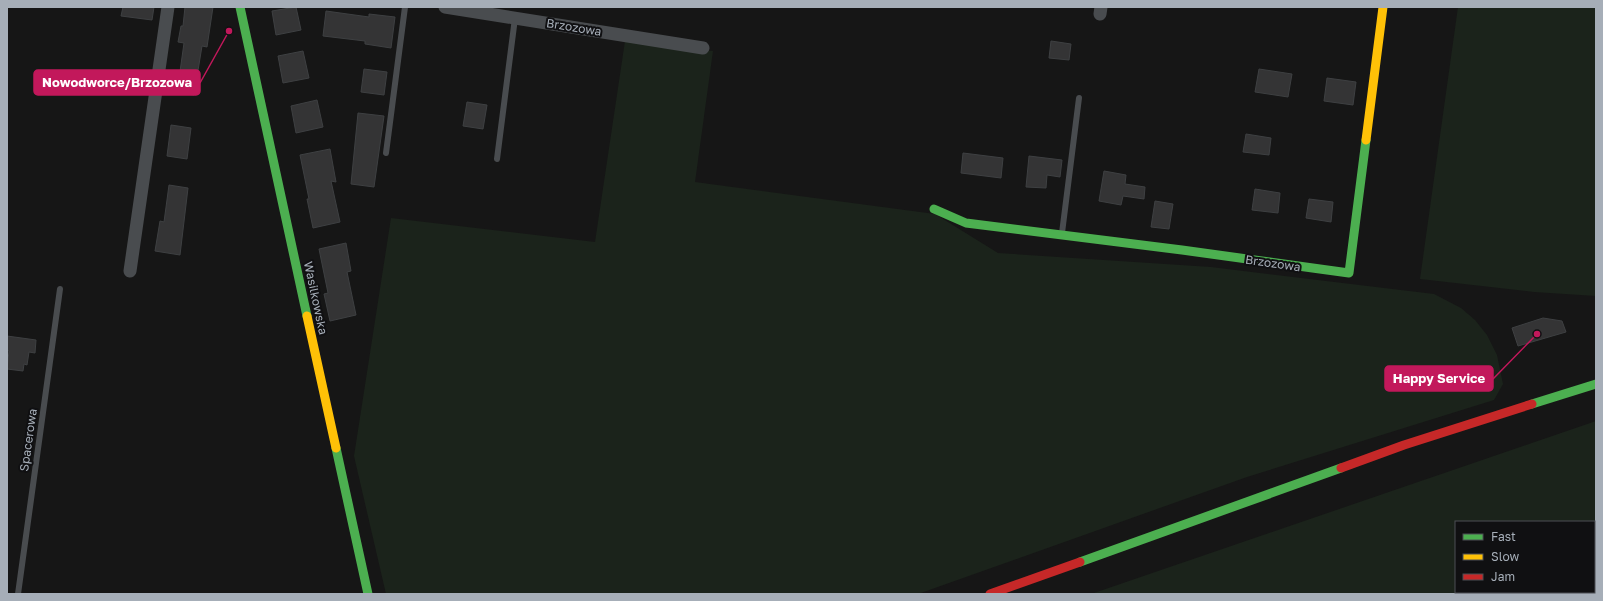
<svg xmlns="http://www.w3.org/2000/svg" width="1603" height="601" viewBox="0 0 1603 601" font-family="'Golos Text',sans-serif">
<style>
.green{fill:#1b231b;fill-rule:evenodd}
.building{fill:#343435;stroke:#3e4042}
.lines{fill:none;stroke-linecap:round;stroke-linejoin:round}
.lane{stroke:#494c4f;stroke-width:6}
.street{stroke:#494c4f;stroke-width:13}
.fast{stroke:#4caf50;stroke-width:9}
.slow{stroke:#ffc107;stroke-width:9}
.jam{stroke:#c62828;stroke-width:9}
.labels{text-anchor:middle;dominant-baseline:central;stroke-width:4;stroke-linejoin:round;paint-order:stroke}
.street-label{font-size:12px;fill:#a6aeb8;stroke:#101012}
.leader{fill:none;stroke:#c2185b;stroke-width:1.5}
.callout-dot{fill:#c2185b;stroke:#101012;stroke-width:1.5}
.callout{fill:#c2185b;stroke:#c2185b;stroke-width:1.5}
.callout-label{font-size:13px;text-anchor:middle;font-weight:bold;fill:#fff}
</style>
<rect width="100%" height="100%" fill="#161616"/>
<g class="green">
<path d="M 1458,7 L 1596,7 L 1596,296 L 1534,292 L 1420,279 Z"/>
<path d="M 625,41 L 713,51 L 695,182 L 935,214 L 998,253 L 1211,267 L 1434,294 L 1461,308 L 1475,320 L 1487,335 L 1497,355 L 1503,384 L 1494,400 L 1247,477 L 918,594 L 386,594 L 354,456 L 391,218 L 595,242 Z"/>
<path d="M 1596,421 L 1596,594 L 1091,594 L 1529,444 ZM 1456,522 L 1594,522 L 1594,592 L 1456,592 Z"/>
</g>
<g class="building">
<path d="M 123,7 L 154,7 L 152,20 L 121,16 Z"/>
<path d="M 185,7 L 213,7 L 207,47 L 202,46 L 194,95 L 177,93 L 184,43 L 178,42 L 181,26 L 183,26 Z"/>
<path d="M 296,7 L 301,30 L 276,35 L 272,11 Z"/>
<path d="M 326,11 L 369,17 L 369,14 L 395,17 L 391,48 L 365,44 L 365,41 L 323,36 Z"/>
<path d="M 1051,41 L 1071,44 L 1069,60 L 1049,58 Z"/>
<path d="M 303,51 L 309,78 L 283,83 L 278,56 Z"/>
<path d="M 364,69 L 387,72 L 384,95 L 361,92 Z"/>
<path d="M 1259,69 L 1292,74 L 1288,97 L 1255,92 Z"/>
<path d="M 1327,78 L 1356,82 L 1353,105 L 1324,101 Z"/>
<path d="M 317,100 L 323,127 L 296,133 L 291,106 Z"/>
<path d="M 467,102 L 487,105 L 483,129 L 463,126 Z"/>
<path d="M 358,113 L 384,116 L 374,187 L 351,184 Z"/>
<path d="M 171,125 L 191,128 L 187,159 L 167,156 Z"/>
<path d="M 1246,134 L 1271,138 L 1269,155 L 1243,152 Z"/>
<path d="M 330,149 L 336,182 L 331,181 L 340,222 L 313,228 L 307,199 L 309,199 L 300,155 Z"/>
<path d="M 963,153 L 1003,158 L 1001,178 L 961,173 Z"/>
<path d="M 1029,156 L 1062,160 L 1060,177 L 1047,175 L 1046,188 L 1026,187 Z"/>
<path d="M 1104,171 L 1126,175 L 1125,184 L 1145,187 L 1144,199 L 1123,196 L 1121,205 L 1099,201 Z"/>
<path d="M 169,185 L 188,188 L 180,255 L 155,251 L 160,221 L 164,222 Z"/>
<path d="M 1255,189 L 1280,193 L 1278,213 L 1252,210 Z"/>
<path d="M 1309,199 L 1333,202 L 1331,222 L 1306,218 Z"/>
<path d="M 1155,201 L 1173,204 L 1169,229 L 1151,227 Z"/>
<path d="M 346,243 L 351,271 L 347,272 L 356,315 L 330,321 L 324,294 L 328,293 L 319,249 Z"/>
<path d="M 1543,318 L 1562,321 L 1566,332 L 1518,346 L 1512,328 Z"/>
<path d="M 7,336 L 36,340 L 35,353 L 29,352 L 27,365 L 24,364 L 23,371 L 7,369 L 9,351 L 7,350 Z"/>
</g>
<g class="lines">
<g class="lane">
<path d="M 386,153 L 405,7"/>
<path d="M 497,159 L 515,18"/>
<path d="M 1062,233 L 1079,98"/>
<path d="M 18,594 L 60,289"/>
</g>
<g class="street">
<path d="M 445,7 L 703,48"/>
<path d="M 1100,14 L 1101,7"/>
<path d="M 130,271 L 168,7"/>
</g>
<g class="fast">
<path d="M 240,7 L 307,316"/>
<path d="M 934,209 L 966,223 L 1182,250 L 1349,273 L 1366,140"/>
<path d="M 1532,404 L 1596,384"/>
<path d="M 336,448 L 368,594"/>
<path d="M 1080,562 L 1341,468"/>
</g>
<g class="slow">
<path d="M 1366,140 L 1383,7"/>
<path d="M 307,316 L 336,448"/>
</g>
<g class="jam">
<path d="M 1341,468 L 1404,445 L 1532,404"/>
<path d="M 990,594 L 1080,562"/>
</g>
</g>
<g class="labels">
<g class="street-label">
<text transform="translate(574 27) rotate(9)">Brzozowa</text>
<text transform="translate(1273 263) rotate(8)">Brzozowa</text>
<text transform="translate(316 298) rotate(78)">Wasilkowska</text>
<text transform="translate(28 440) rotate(-82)">Spacerowa</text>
</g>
</g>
<path class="leader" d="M229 31L200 83M1537 334L1493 379"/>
<g class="callout-dot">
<circle cx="229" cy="31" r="4"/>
<circle cx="1537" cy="334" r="4"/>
</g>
<g class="callout">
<rect x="34" y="70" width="166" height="25" rx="4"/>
<rect x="1385" y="366" width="108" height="25" rx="4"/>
</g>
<g class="callout-label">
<text x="117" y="87">Nowodworce/Brzozowa</text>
<text x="1439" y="383">Happy Service</text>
</g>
<rect width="1603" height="601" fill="none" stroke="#a6aeb8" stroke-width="16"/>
<rect x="1455" y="521" width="140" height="72" fill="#101012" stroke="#4c4f54"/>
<rect x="1463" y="534" width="20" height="6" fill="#4caf50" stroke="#4c4f54"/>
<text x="1491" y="541" font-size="12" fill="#a6aeb8">Fast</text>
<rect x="1463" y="554" width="20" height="6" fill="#ffc107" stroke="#4c4f54"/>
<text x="1491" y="561" font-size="12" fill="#a6aeb8">Slow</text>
<rect x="1463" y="574" width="20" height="6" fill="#c62828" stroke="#4c4f54"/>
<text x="1491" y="581" font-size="12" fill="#a6aeb8">Jam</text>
</svg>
